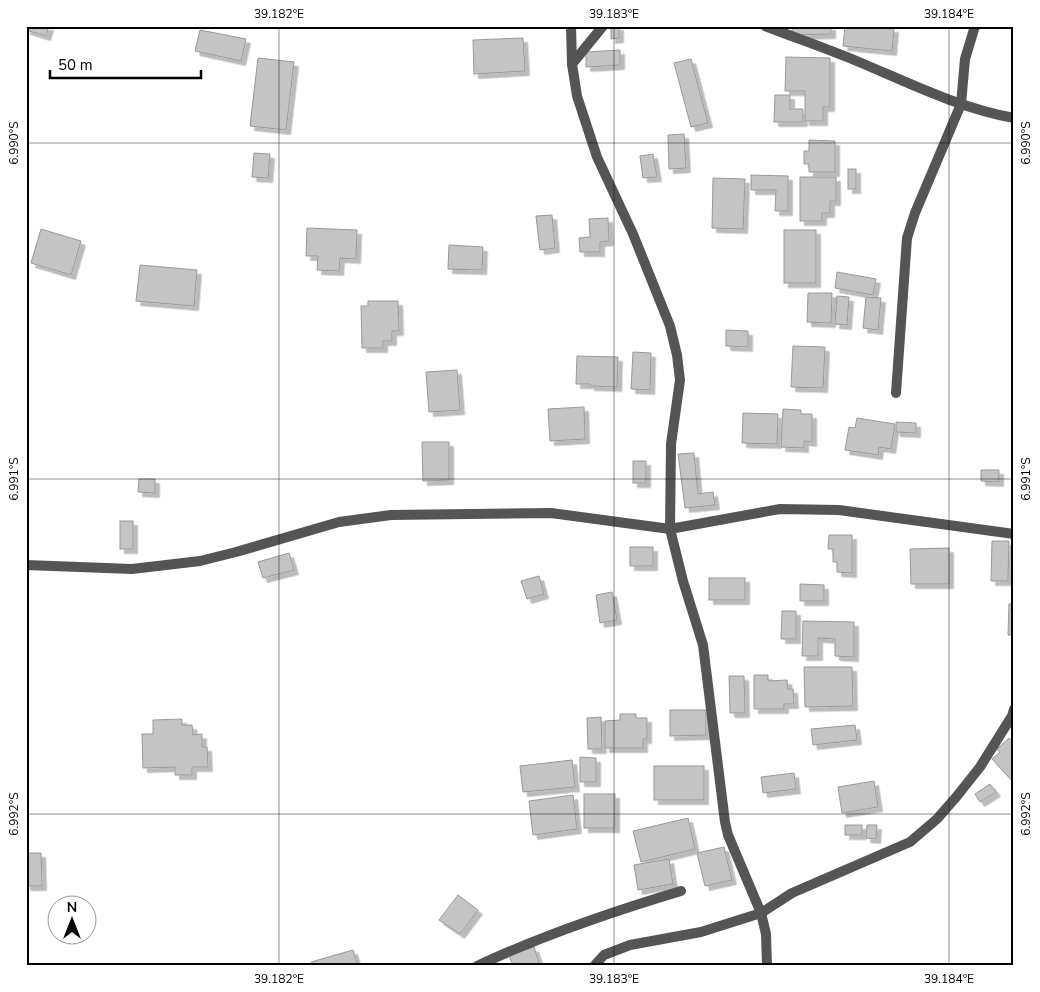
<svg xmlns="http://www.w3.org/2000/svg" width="1040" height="992" viewBox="0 0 1040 992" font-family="'Nunito Sans',sans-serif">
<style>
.building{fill:#c4c4c4;stroke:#999;filter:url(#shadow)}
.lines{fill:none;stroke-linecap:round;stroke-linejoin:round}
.street{stroke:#555;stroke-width:10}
.ticks{fill:none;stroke:#000;stroke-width:1;stroke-opacity:0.45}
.neatline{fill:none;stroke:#000;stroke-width:2}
.ticks-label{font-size:12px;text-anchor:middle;fill:#000}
</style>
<defs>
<filter id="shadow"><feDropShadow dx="4.5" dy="4.5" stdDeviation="0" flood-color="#0004"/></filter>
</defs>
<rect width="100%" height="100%" fill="#fff"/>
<g class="building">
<path d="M 26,26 L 49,26 L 46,36 L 26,30 Z"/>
<path d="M 611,26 L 619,26 L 619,38 L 611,39 Z"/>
<path d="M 792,26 L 831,26 L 831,34 L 792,35 Z"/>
<path d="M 845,26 L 894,28 L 892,51 L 843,46 Z"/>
<path d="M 200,30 L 246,39 L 241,61 L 195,51 Z"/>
<path d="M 523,38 L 525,71 L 474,74 L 473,40 Z"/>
<path d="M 620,50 L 620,65 L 586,67 L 586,52 Z"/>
<path d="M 786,57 L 830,58 L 830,107 L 823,107 L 823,121 L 805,121 L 805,91 L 785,91 Z"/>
<path d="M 258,58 L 294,62 L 286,130 L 250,126 Z"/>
<path d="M 691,59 L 708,123 L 691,127 L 674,63 Z"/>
<path d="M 775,95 L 790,95 L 790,109 L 803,109 L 803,122 L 774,122 Z"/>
<path d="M 684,134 L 686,168 L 669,169 L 668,135 Z"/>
<path d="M 809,140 L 835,141 L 835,172 L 809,172 L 809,164 L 804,164 L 804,151 L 809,151 Z"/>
<path d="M 254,153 L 270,154 L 268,178 L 252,177 Z"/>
<path d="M 653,154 L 657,177 L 643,178 L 640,156 Z"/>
<rect x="848" y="169" width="8" height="20"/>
<path d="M 751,175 L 788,176 L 788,211 L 775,211 L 776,190 L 751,190 Z"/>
<path d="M 800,177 L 836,177 L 836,201 L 830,201 L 830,213 L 822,213 L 822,221 L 800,221 Z"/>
<path d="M 713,178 L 745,179 L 743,229 L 712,228 Z"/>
<path d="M 552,215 L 555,248 L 540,250 L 536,216 Z"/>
<path d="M 608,218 L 609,241 L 600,242 L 600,252 L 580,252 L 579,238 L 590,237 L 589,219 Z"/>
<path d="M 307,228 L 357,230 L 356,259 L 340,258 L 339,271 L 317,270 L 318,256 L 306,256 Z"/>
<path d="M 41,229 L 81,241 L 71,275 L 31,263 Z"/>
<rect x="784" y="230" width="32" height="53"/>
<path d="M 449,245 L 483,247 L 482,270 L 448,269 Z"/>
<path d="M 140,265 L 197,270 L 194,306 L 136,301 Z"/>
<path d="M 837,272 L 876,279 L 873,295 L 835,288 Z"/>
<path d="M 808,293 L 832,293 L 831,323 L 807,322 Z"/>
<path d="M 837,296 L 849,297 L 847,325 L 835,324 Z"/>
<path d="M 866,297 L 881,298 L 878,330 L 863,328 Z"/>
<path d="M 368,301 L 398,301 L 399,331 L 392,331 L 392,341 L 383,341 L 383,348 L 362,348 L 361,306 L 368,306 Z"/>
<path d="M 726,330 L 748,331 L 748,347 L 726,346 Z"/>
<path d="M 793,346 L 825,347 L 823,388 L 791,387 Z"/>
<path d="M 633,352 L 651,353 L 650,390 L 631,389 Z"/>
<path d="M 577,356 L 618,357 L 617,387 L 590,386 L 590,384 L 576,384 Z"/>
<path d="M 457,370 L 460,410 L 429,412 L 426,372 Z"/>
<path d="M 584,407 L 585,439 L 550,441 L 548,409 Z"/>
<path d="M 783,409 L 801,410 L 801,414 L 812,414 L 812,442 L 804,441 L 804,448 L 781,447 Z"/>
<path d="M 743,413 L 778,414 L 777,444 L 742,443 Z"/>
<path d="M 857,418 L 895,424 L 891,449 L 879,447 L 878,455 L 845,450 L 849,427 L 855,428 Z"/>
<path d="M 896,422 L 916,423 L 916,433 L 896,432 Z"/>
<path d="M 422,442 L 449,442 L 449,480 L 423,481 Z"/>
<path d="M 694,453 L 698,494 L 713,492 L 715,505 L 685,508 L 678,454 Z"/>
<rect x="633" y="461" width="13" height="22"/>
<path d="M 981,470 L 999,470 L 999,482 L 981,481 Z"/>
<path d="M 139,479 L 155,479 L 155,493 L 138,492 Z"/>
<rect x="120" y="521" width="13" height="28"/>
<path d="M 829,535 L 852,535 L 852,573 L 837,572 L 837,562 L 833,562 L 833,549 L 828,549 Z"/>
<path d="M 992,541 L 1009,541 L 1008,581 L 991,581 Z"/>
<rect x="630" y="547" width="23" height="19"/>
<path d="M 949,548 L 949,584 L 911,584 L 910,549 Z"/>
<path d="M 289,553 L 294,570 L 263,578 L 258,562 Z"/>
<path d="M 539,576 L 544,594 L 527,599 L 521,581 Z"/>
<rect x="709" y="578" width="36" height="22"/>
<path d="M 800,584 L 824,585 L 824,601 L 800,601 Z"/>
<path d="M 612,592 L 617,620 L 600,623 L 596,595 Z"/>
<path d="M 1009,604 L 1014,604 L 1014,635 L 1008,635 Z"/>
<path d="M 782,611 L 796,611 L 796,639 L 781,639 Z"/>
<path d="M 803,621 L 854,622 L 854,657 L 835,656 L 835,639 L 818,638 L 818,656 L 802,656 Z"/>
<path d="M 804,667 L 852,667 L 853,706 L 805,707 Z"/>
<path d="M 754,675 L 768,675 L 768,681 L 787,680 L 788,689 L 793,689 L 794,704 L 784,704 L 784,709 L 754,709 Z"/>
<path d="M 729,676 L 744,676 L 745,713 L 730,713 Z"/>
<path d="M 670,710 L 706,710 L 706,735 L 670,736 Z"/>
<path d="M 620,714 L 636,714 L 636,718 L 647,718 L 647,739 L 643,739 L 643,748 L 605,748 L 605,721 L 620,720 Z"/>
<path d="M 601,717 L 602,749 L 588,749 L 587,718 Z"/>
<path d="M 182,719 L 182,725 L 192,725 L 193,735 L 202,734 L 202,747 L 207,747 L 208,767 L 192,767 L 192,775 L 175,775 L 175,767 L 143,768 L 142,734 L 153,734 L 153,720 Z"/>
<path d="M 855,725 L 857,740 L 813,745 L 811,729 Z"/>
<path d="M 1009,738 L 1014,743 L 1014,783 L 992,759 L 1000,752 L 997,749 Z"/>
<path d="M 580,757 L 596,758 L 596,782 L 580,782 Z"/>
<path d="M 572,760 L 575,787 L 523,792 L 520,766 Z"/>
<rect x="654" y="766" width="50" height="34"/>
<path d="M 794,773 L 796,789 L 763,793 L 761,777 Z"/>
<path d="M 874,781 L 878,807 L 842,813 L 838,787 Z"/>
<path d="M 990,784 L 996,792 L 980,802 L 975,794 Z"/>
<rect x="584" y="794" width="31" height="34"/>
<path d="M 573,795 L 577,829 L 533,835 L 529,801 Z"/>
<path d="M 688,818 L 695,849 L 641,862 L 633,831 Z"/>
<rect x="845" y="825" width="17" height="10"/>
<path d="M 867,825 L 877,825 L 876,839 L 866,838 Z"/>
<path d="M 724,847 L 732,880 L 705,886 L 697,853 Z"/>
<path d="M 26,853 L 41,853 L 42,886 L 26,886 Z"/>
<path d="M 669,859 L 673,884 L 638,890 L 634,865 Z"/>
<path d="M 458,895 L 478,910 L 460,934 L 439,920 Z"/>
<path d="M 534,947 L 540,966 L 513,966 L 509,955 Z"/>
<path d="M 353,950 L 358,966 L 312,966 L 311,962 Z"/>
</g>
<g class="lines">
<g class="street">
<path d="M 571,26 L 572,64 L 577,96 L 597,157 L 633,234 L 670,326 L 677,355 L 680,380 L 671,444 L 670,529 L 683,581 L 703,645 L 725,822 L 728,835 L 761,913 L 766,934 L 767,966"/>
<path d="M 765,26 C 796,38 828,49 859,62 C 909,83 959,108 1014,118"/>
<path d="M 572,64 L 603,26"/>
<path d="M 896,393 L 907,238 L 915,213 L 961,104 L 965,59 L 975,26"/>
<path d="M 26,565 L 132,569 L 200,561 L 236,552 L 339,522 L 391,515 L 551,513 L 670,529 L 780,509 L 839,510 L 1014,534"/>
<path d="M 477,966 C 543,935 611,912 681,891"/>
<path d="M 594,966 L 604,955 L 630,945 L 701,932 L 761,913 L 792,893 L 910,842 L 937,819 L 957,796 L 980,767 L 1012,716 L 1014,709"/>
</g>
</g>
<path class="ticks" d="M 279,26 L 279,966M 614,26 L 614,966M 949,26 L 949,966M 26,143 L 1014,143M 26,479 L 1014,479M 26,814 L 1014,814"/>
<rect width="1040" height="992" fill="none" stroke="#ffffff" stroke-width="55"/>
<g transform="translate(72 920)"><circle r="24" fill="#ffffff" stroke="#999999"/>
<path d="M0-4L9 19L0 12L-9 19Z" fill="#000000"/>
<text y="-8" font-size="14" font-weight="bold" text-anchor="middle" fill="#000000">N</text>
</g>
<path d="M50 70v8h151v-8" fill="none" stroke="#000000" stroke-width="2.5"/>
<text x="58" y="70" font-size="15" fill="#000000" stroke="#ffffff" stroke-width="4" paint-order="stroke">50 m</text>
<rect x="28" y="28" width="984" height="936" class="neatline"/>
<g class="ticks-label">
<text x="279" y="18">39.182°E</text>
<text x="614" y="18">39.183°E</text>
<text x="949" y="18">39.184°E</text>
<text transform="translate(14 143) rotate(-90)" y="4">6.990°S</text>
<text transform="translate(1026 143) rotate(-90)" y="4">6.990°S</text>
<text transform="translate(14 479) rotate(-90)" y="4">6.991°S</text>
<text transform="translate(1026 479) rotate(-90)" y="4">6.991°S</text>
<text transform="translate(14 814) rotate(-90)" y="4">6.992°S</text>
<text transform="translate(1026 814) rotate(-90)" y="4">6.992°S</text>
<text x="279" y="983">39.182°E</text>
<text x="614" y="983">39.183°E</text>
<text x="949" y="983">39.184°E</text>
</g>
</svg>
